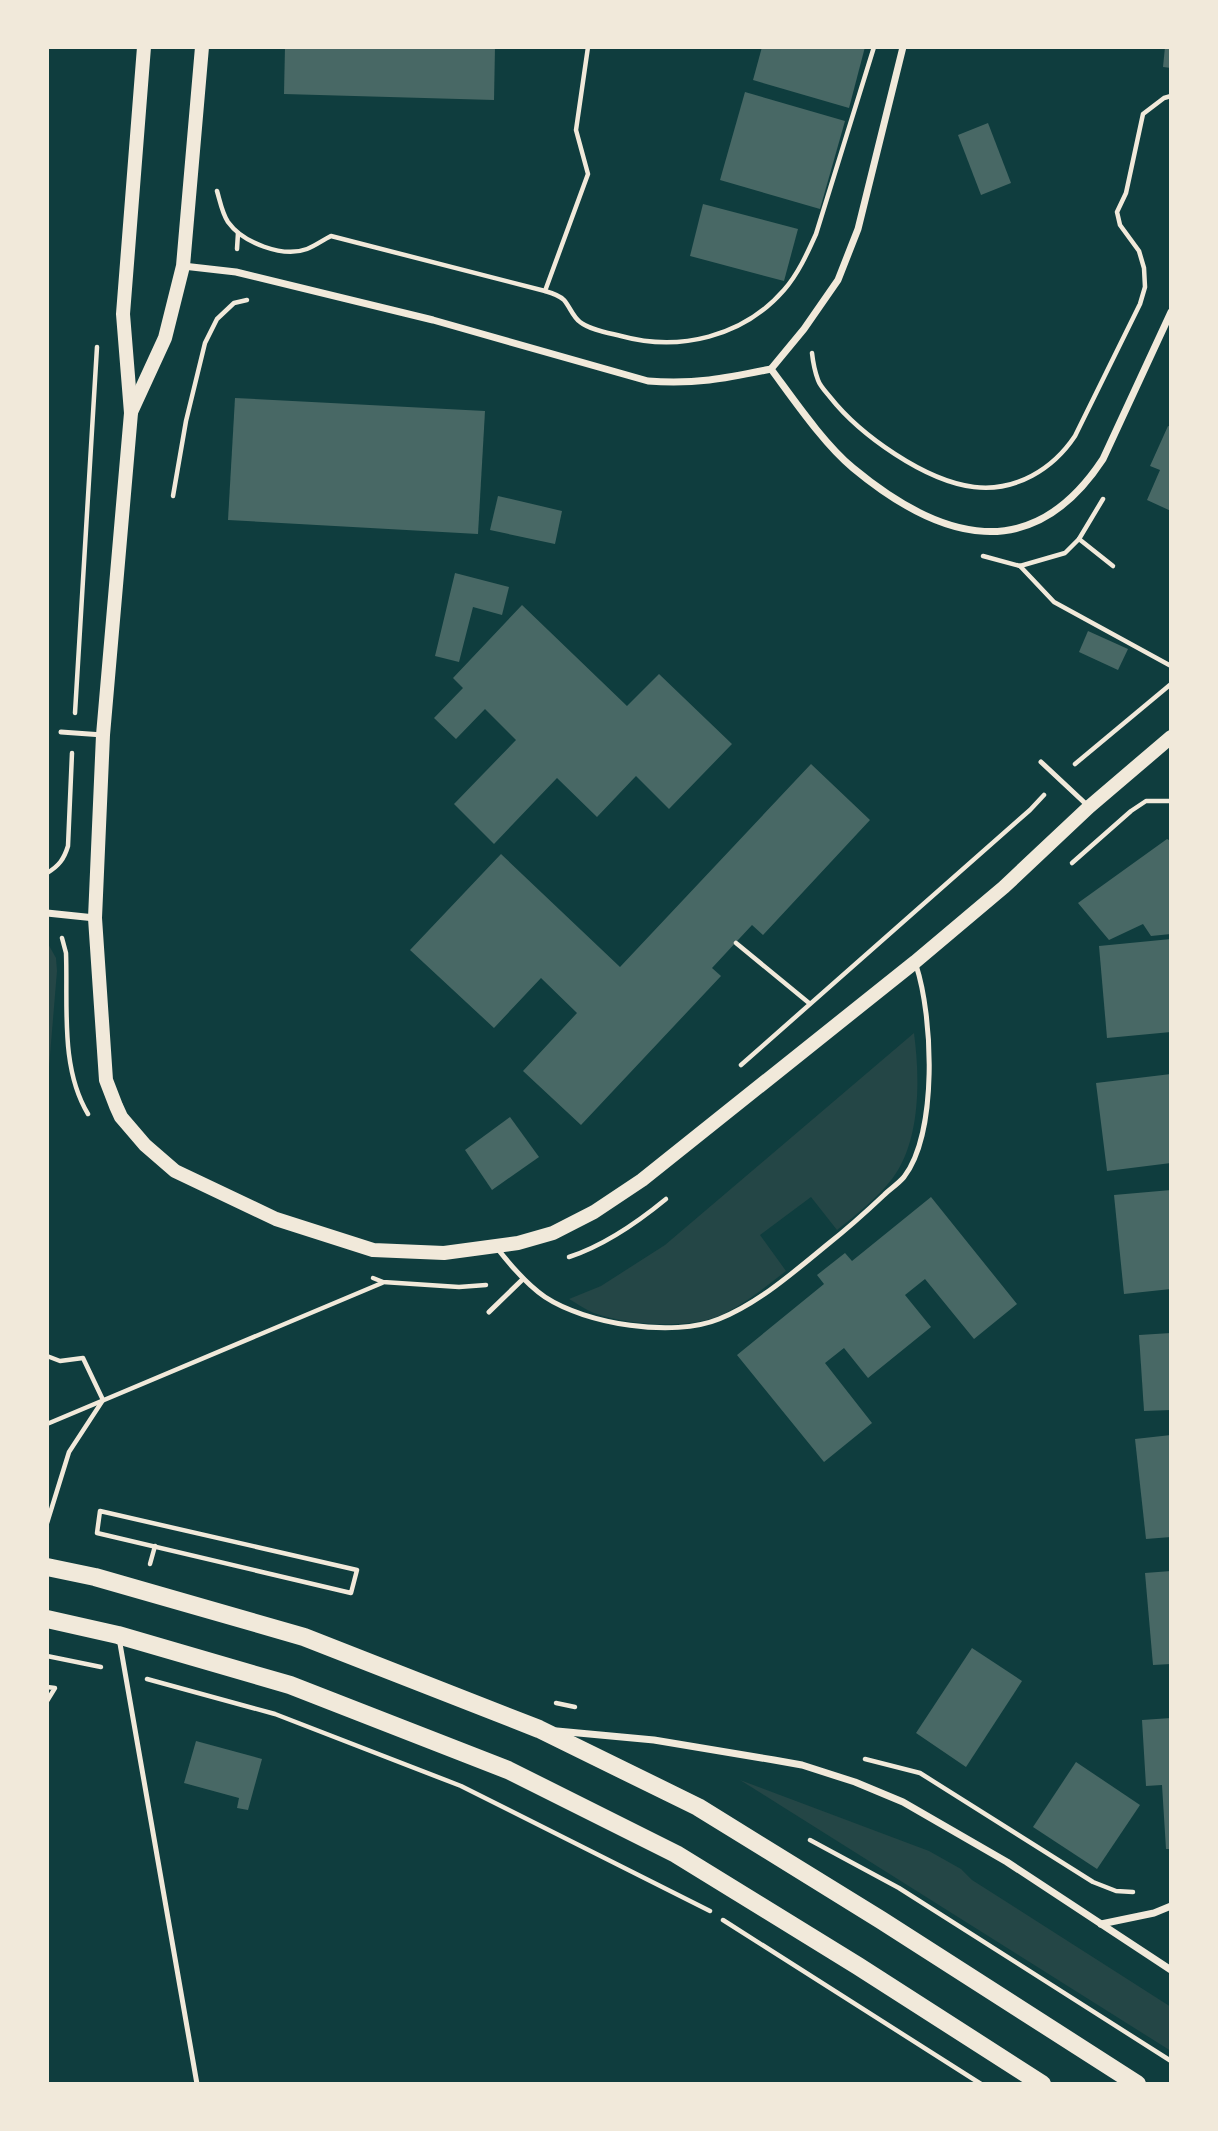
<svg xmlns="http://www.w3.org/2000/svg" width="1218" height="2131" viewBox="0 0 1218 2131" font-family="'DejaVu Sans',sans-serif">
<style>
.green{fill:#244646}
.building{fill:#486865}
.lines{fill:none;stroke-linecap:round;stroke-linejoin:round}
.path{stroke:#f1e9da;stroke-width:4.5}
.service{stroke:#f1e9da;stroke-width:5}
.minor{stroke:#f1e9da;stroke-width:7}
.secondary{stroke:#f1e9da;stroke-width:14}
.primary{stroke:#f1e9da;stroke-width:18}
</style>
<rect width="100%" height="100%" fill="#0f3d3e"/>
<g class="green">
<path d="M 47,942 L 56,958 L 57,971 L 47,1091 Z"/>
<path d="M 914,1033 C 920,1078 921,1141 892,1179 C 877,1198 856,1215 837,1230 L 811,1197 L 760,1235 L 786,1271 C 765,1287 744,1305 719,1316 C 686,1329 630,1325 597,1314 C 587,1311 578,1304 569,1299 L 601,1286 L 665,1245 Z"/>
<path d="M 740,1780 L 929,1851 L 961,1869 L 972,1880 L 1171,2007 L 1171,2051 Z"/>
</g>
<g class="building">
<path d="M 285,47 L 495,47 L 494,100 L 284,94 Z"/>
<path d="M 762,47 L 865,47 L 849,108 L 753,80 Z"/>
<path d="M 1165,47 L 1171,47 L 1171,68 L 1163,67 Z"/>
<path d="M 745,92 L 845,121 L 820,209 L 720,180 Z"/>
<path d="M 988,123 L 1011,183 L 981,195 L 958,135 Z"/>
<path d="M 703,204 L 798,229 L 784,281 L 690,256 Z"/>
<path d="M 235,398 L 485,411 L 478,534 L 228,520 Z"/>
<path d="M 1168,426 L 1171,427 L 1171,511 L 1147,500 L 1160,470 L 1150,466 Z"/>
<path d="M 498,496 L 562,511 L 555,544 L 490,530 Z"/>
<path d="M 455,573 L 509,587 L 502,615 L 473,607 L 459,662 L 435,656 Z"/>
<path d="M 522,605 L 627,706 L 659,674 L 732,744 L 669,809 L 636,776 L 597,817 L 557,778 L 494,844 L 454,804 L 516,740 L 485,709 L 456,739 L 434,718 L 463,688 L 453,678 Z"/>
<path d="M 1088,631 L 1128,649 L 1118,670 L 1079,652 Z"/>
<path d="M 811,764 L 870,820 L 763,935 L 752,925 L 712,968 L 721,976 L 581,1125 L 523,1071 L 577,1013 L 541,978 L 494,1028 L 410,950 L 501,854 L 620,967 Z"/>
<path d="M 1167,839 L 1171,841 L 1171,934 L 1151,936 L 1143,924 L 1109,940 L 1078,903 Z"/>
<path d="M 1171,939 L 1171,1032 L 1107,1038 L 1099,946 Z"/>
<path d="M 1171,1074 L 1171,1163 L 1107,1171 L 1096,1083 Z"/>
<path d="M 510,1117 L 539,1157 L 492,1190 L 465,1150 Z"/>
<path d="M 1171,1190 L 1171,1289 L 1124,1294 L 1114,1195 Z"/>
<path d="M 931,1197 L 1017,1304 L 974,1339 L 925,1279 L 905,1295 L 931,1327 L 868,1378 L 844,1348 L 825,1363 L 872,1423 L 824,1462 L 737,1355 L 824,1284 L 817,1275 L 845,1253 L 852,1261 Z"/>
<path d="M 1171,1333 L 1171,1410 L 1144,1411 L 1139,1335 Z"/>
<path d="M 1171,1435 L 1171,1537 L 1146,1539 L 1135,1439 Z"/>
<path d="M 1171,1571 L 1171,1664 L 1153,1665 L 1145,1573 Z"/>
<path d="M 972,1648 L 1022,1681 L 966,1767 L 916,1733 Z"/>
<path d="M 1171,1718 L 1171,1849 L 1166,1849 L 1162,1785 L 1146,1786 L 1142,1720 Z"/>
<path d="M 196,1741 L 262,1759 L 248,1810 L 237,1808 L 239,1798 L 184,1783 Z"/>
<path d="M 1076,1762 L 1140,1805 L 1097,1869 L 1033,1827 Z"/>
</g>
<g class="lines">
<g class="path">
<path d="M 217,191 C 220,201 222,213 228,222 C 243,243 283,258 307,249 C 315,246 323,240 331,236 L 545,291 C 552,293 560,296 564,300 C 570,307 573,317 580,322 C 590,330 609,333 621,336 C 679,352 743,337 784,290 C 798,274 807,254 816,234 L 874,47"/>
<path d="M 237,249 L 238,233"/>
<path d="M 545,291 L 588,174 L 576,130 L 588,47"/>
<path d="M 812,353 C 813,362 815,372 818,380 C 820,386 826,392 830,397 C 860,435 925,481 974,487 C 1016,492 1053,469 1075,436 L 1140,304 L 1145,287 L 1144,268 L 1139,251 L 1120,225 L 1117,212 L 1126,193 L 1143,114 L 1164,98 L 1171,96"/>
<path d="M 173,496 L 186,421 L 205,343 L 217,319 L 234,303 L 247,300"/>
<path d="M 1079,539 L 1113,566"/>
<path d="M 983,556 L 1020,566 L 1065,553 L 1079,539 L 1103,499"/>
<path d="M 1020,566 L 1054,602 L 1171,666"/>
<path d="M 75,713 L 97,347"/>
<path d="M 1075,764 L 1171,684"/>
<path d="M 1072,863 L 1131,811 L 1146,801 L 1171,801"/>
<path d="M 47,873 C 59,866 64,859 68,846 L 72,753"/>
<path d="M 62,938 L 66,953 C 68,1005 60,1068 88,1114"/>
<path d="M 736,943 L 809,1003"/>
<path d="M 741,1065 L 1030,810 L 1044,795"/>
<path d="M 569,1257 C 603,1246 638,1222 666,1199"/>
<path d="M 373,1278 L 383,1282 L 459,1287 L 486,1285"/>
<path d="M 47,1356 L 60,1361 L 83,1358 L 103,1400 L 69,1452 L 47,1523"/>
<path d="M 47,1424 L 382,1283"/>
<path d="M 100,1511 L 357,1570 L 351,1593 L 97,1533 Z"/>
<path d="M 150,1564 L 155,1546"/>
<path d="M 47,1656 L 101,1667"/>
<path d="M 147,1679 L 275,1714 L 461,1786 L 710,1911"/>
<path d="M 47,1687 L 55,1688 L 47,1701"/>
<path d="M 556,1703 L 575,1707"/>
<path d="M 865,1759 L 920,1773 L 1093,1882 L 1116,1891 L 1133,1892"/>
<path d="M 810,1840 L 899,1888 L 1171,2061"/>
<path d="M 723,1920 L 981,2084"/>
</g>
<g class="service">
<path d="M 61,732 L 103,735"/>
<path d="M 1041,762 L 1087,805"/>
<path d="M 497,1248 C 511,1266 526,1284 545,1297 C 586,1324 673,1338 719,1319 C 759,1303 795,1271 828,1244 C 847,1229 866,1212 884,1195 C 890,1189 898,1184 904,1177 C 938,1132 933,1017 916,965"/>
<path d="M 489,1312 L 523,1279"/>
<path d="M 119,1638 L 197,2084"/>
</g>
<g class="minor">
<path d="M 903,47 L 858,229 L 838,280 L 804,329 L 771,369 C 794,400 824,444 853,468 C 941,541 1032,567 1103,459 L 1171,312"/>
<path d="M 183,266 L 236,272 L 433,320 L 648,381 C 694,385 727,378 771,369"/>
<path d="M 47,913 L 95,918"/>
<path d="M 557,1731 L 654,1740 L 774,1760 L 802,1765 L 855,1782 L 903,1802 L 1007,1862 L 1171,1970"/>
<path d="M 1101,1924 L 1154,1913 L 1171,1906"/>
</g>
<g class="secondary">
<path d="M 144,47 L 123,314 L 131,413 L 103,735 L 95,918 L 106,1080 L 116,1106 L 121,1117 L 145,1145 L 175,1171 L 276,1219 L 373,1250 L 444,1253 L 518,1243 L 553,1233 L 594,1212 L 642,1180 L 915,962 L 1004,887 L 1089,807 L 1171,737"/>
<path d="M 131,412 L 165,338 L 183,266 L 202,47"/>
</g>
<g class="primary">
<path d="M 47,1567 L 95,1577 L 304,1637 L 539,1729 L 698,1807 L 881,1920 L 1137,2084"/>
<path d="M 47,1619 L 118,1635 L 290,1685 L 508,1770 L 676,1854 L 858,1966 L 1042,2084"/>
</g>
</g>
<rect width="1218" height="2131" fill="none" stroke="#f1e9da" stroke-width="98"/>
</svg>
